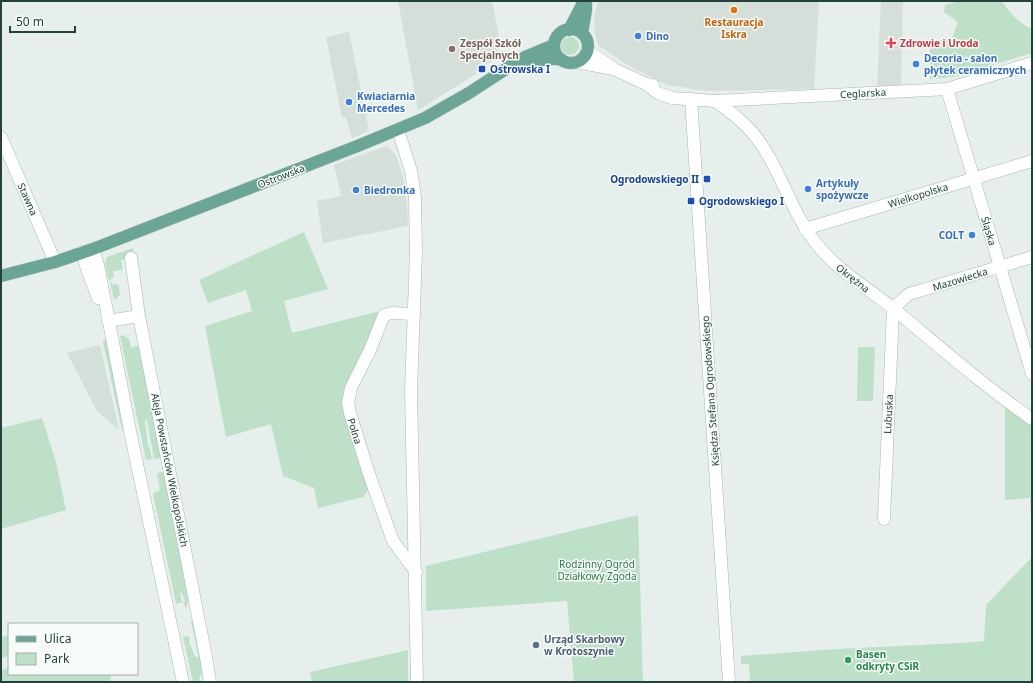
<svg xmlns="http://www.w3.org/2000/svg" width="1033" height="683" viewBox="0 0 1033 683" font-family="'Noto Sans',sans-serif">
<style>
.built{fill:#d4dfda}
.green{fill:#bfe0c8}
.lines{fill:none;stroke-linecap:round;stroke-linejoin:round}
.minor-casing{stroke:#a8b8b2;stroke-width:13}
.major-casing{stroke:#c2cac8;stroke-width:13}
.minor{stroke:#fff;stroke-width:12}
.major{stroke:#6aa596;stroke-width:12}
.food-dot{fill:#e8710a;stroke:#f7fbf9;stroke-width:1.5}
.shop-dot{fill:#3f7fe0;stroke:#f7fbf9;stroke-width:1.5}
.health-dot{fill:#e0444e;stroke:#f7fbf9;stroke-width:1.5}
.education-dot{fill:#8d6e63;stroke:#f7fbf9;stroke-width:1.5}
.transit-dot{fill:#1a4fb4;stroke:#f7fbf9;stroke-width:1.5}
.service-dot{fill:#5c6f8a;stroke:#f7fbf9;stroke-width:1.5}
.leisure-dot{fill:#2e9e5b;stroke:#f7fbf9;stroke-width:1.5}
.labels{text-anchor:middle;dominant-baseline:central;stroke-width:3;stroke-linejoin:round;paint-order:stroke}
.food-label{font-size:10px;font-weight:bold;fill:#c56008;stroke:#f7fbf9}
.shop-label{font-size:10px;font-weight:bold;fill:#366cbe;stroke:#f7fbf9;text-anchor:start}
.education-label{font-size:10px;font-weight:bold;fill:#785e54;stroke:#f7fbf9;text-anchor:start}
.health-label{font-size:10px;font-weight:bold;fill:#be3a42;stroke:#f7fbf9;text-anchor:start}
.transit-label{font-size:10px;font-weight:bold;fill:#164399;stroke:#f7fbf9;text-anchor:start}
.street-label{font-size:10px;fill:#24423a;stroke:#f7fbf9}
.park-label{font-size:10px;fill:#2d7a4b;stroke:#f7fbf9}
.service-label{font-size:10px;font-weight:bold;fill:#4e5e75;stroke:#f7fbf9;text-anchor:start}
.leisure-label{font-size:10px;font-weight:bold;fill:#27864d;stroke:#f7fbf9;text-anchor:start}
</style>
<rect width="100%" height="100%" fill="#e6efeb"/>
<g class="built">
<path d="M 398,1 L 492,1 L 499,37 L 494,38 L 494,43 L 501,56 L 476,70 L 476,74 L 418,110 Z"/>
<path d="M 598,1 L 819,1 L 814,89 L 707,91 L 667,85 L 629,66 L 599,46 L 595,35 L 594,16 Z"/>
<path d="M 881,1 L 903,1 L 901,85 L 877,87 Z"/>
<path d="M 349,32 L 369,131 L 352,138 L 346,117 L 342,118 L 326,37 Z"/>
<path d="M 383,147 L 388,147 L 396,155 L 404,180 L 407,207 L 408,226 L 323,243 L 317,201 L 341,196 L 334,165 Z"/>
<path d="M 100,345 L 119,430 L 97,411 L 67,353 Z"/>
</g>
<g class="green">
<path d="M 960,1 L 1000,1 C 1005,4 1007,9 1011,13 C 1017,20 1024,25 1032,29 L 1032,53 L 953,77 L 930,79 L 930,42 L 952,38 L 958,22 L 944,12 L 945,5 Z"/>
<circle cx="570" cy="46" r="9"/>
<path d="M 304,232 L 328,289 L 284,301 L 292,333 L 380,311 L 366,349 L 348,384 L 343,409 L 370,487 L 363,497 L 318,508 L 314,488 L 283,476 L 271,424 L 226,437 L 205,326 L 252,311 L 246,290 L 208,303 L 199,280 Z"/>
<path d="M 133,248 L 134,255 L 126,260 L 121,260 L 123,270 L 113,271 L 114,277 L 111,278 L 111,281 L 109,280 L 105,265 L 107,257 Z"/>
<path d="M 110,283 L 112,283 L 112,285 L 116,284 L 119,286 L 120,295 L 117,297 L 118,299 L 114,299 Z"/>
<path d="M 123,335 L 129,339 L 131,348 L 139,345 L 161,458 L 154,459 L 147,420 L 145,420 L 148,446 L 149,446 L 152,459 L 146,460 L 120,336 Z"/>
<path d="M 103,340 L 106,340 L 126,428 L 124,430 L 122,430 L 103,342 Z"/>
<path d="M 858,347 L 875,347 L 873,401 L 857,401 Z"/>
<path d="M 1005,405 L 1032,425 L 1032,544 L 1030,498 L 1005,500 Z"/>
<path d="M 42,418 L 56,462 L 66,510 L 1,529 L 1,428 Z"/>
<path d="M 163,472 L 165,473 L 188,594 L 188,601 L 186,609 L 183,601 L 185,601 L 182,593 L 180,593 L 182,602 L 177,604 L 176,603 L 153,494 L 160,490 L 157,473 Z"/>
<path d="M 638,515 L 643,682 L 574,682 L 567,601 L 426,611 L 426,566 Z"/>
<path d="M 1032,557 L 1032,682 L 750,682 L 749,664 L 741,664 L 741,656 L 836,649 L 960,643 L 984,641 L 986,605 Z"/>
<path d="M 191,621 L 195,623 L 204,682 L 202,673 L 199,678 L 200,682 L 193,682 L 183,637 L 189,636 L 190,646 L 191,646 L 194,655 L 199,658 Z"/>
<path d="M 9,635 L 9,656 L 1,658 L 1,637 Z"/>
<path d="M 408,650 L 408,682 L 312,682 L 310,672 Z"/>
<path d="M 9,668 L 9,674 L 110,674 L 111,682 L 1,682 L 1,670 Z"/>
</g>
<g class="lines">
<g class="minor-casing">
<g id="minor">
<path d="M 587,50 L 616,70 L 646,84 L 653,85"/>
<path d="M 577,62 L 613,69"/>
<path d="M 646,84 L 658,93 L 672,98 L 715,101 L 929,90 L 947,89 L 1032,63"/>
<path d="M 947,89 L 1032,374"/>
<path d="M 691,99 L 729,682"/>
<path d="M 715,101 C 730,112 745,122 756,137 C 782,171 791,214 819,247 C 840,272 869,289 895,310 C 940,347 984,386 1032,419"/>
<path d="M 398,130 L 411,171 L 415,197 L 416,252 L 411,390 L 417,682"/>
<path d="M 1,137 L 55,262"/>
<path d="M 805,229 L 1032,161"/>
<path d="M 93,249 L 98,265 L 130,431 L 183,682"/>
<path d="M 82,252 L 87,269 L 98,298"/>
<path d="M 131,258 L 139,316 L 206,657 L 210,682"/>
<path d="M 414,314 L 392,313 L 384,315 L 370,350 L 351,388 L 348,403 L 350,413 L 369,474 L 393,541 L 416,572"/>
<path d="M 108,321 L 139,316"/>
<path d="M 884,519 L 893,309 L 903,299 L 909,294 L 1032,257"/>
</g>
</g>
<g class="major-casing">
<g id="major">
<circle cx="571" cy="46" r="17"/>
<path d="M 569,30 L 584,1"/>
<path d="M 582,33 L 586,10 L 586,1"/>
<path d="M 525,65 L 547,59 L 561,59"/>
<path d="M 1,276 L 55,262 L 93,249 L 360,145 L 425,118 L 469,93 L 512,65 L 525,57 L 554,45"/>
</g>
</g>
<use href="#minor" class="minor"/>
<use href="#major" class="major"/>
</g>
<circle class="food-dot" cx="734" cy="10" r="4"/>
<g class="shop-dot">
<circle cx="638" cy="36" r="4"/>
<circle cx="916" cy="64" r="4"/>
<circle cx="349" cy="102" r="4"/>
<circle cx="808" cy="189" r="4"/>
<circle cx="356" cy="190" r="4"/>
<circle cx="972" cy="235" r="4"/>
</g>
<path class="health-dot" d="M889 37h4v4h4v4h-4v4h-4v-4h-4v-4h4z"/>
<circle class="education-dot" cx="452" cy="49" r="4"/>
<g class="transit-dot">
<rect x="478" y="65" width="8" height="8" rx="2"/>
<rect x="703" y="175" width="8" height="8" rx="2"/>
<rect x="687" y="197" width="8" height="8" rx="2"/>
</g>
<circle class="service-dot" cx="536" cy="645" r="4"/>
<circle class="leisure-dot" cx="848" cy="660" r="4"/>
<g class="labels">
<g class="food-label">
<text x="734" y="22">Restauracja<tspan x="734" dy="12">Iskra</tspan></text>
</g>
<g class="shop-label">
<text x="646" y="36">Dino</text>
<text x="924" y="58">Decoria - salon<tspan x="924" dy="12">płytek ceramicznych</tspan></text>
<text x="357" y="96">Kwiaciarnia<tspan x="357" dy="12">Mercedes</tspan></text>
<text x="816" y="183">Artykuły<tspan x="816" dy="12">spożywcze</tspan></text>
<text x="364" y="190">Biedronka</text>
<text x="964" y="235" text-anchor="end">COLT</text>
</g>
<g class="education-label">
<text x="460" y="43">Zespół Szkół<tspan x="460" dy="12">Specjalnych</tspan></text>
</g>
<g class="health-label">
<text x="900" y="43">Zdrowie i Uroda</text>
</g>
<g class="transit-label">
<text x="490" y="69">Ostrowska I</text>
<text x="699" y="179" text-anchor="end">Ogrodowskiego II</text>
<text x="699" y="201">Ogrodowskiego I</text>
</g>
<g class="street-label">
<text transform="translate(863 93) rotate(-3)">Ceglarska</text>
<text transform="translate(281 176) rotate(-21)">Ostrowska</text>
<text transform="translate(918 195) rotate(-17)">Wielkopolska</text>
<text transform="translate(28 199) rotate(66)">Stawna</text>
<text transform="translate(989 231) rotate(73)">Śląska</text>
<text transform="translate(853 278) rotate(38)">Okrężna</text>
<text transform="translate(960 279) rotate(-17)">Mazowiecka</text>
<text transform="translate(710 391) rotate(-94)">Księdza Stefana Ogrodowskiego</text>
<text transform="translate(888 414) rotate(-87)">Lubuska</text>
<text transform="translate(355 431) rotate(73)">Polna</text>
<text transform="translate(170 470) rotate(79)">Aleja Powstańców Wielkopolskich</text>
</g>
<g class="park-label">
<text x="597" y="564">Rodzinny Ogród<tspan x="597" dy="12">Działkowy Zgoda</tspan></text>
</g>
<g class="service-label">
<text x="544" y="639">Urząd Skarbowy<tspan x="544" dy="12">w Krotoszynie</tspan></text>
</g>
<g class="leisure-label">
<text x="856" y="654">Basen<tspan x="856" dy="12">odkryty CSiR</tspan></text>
</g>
</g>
<rect width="1033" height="683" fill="none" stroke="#24423a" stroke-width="4"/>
<rect x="8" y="623" width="130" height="52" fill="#f7fbf9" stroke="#a3b1ad"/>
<rect x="16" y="636" width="20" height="6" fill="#6aa596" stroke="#a3b1ad"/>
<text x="44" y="643" font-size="12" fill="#24423a">Ulica</text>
<rect x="16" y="653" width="20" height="12" fill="#bfe0c8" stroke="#a3b1ad"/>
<text x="44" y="663" font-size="12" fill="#24423a">Park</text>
<path d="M10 26v6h65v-6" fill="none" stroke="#24423a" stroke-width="2"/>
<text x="16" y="26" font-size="12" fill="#24423a" stroke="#f7fbf9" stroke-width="3" paint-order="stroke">50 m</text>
</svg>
